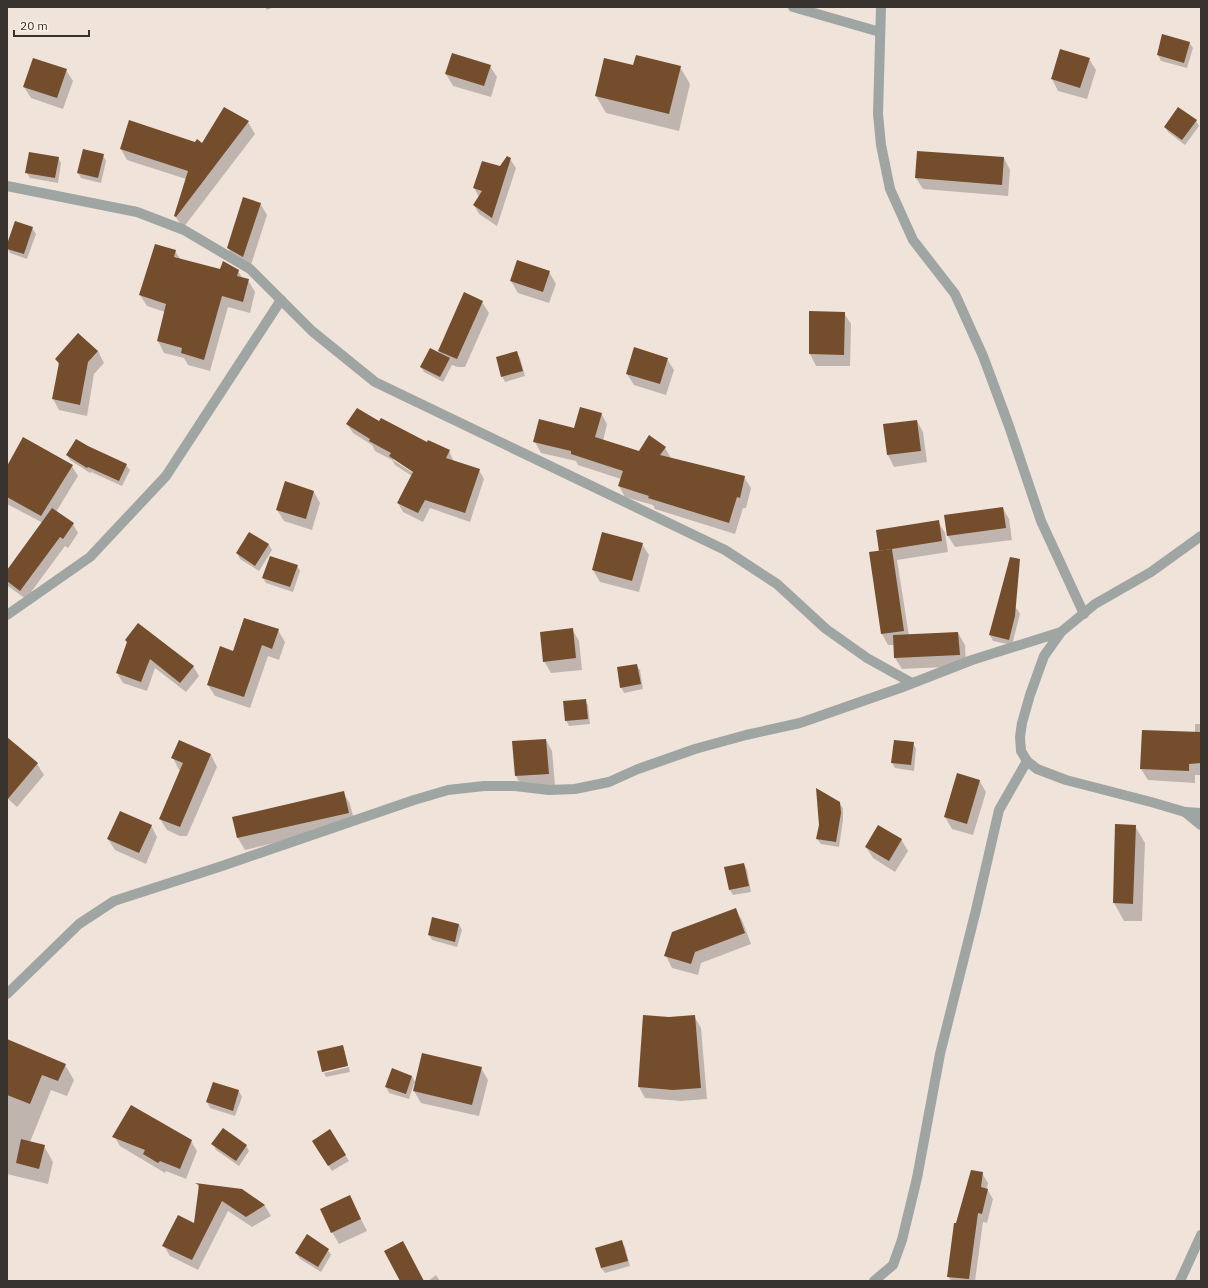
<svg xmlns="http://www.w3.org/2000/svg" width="1208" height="1288" viewBox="0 0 1208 1288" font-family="'IBM Plex Sans',sans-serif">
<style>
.shadow{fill:#0003;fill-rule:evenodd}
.building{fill:#744d2c}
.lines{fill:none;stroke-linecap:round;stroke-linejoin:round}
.street{stroke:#9fa5a2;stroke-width:10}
</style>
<rect width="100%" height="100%" fill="#f0e3da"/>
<g class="shadow">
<path d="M 265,7 L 274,7 L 267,10 Z"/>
<path d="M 1189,42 L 1193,48 L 1187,68 L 1161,61 L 1158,55 Z"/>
<path d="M 1089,59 L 1096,70 L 1087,99 L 1058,91 L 1052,79 Z"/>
<path d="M 490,66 L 497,77 L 491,97 L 453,86 L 446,74 Z"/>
<path d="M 634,66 L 680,67 L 690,84 L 679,131 L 606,113 L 596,96 Z"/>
<path d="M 66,70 L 73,81 L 63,109 L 31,98 L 24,87 Z"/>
<path d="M 1196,121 L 1199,126 L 1185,145 L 1168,132 L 1165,127 Z"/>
<path d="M 248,122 L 255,134 L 183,228 L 175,216 L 186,179 L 127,160 L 121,149 L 203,145 Z"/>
<path d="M 103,155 L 106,161 L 101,183 L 81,178 L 78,173 Z"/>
<path d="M 58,158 L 61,163 L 58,183 L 30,178 L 27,173 Z"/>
<path d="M 1004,158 L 1010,170 L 1008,196 L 923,189 L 916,178 Z"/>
<path d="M 510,159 L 516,168 L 497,226 L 479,214 L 474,205 L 479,197 L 474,188 Z"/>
<path d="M 260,203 L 267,215 L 250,268 L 235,259 L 228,248 Z"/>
<path d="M 32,228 L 36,234 L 27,259 L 10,253 L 7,247 Z"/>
<path d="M 175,251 L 181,260 L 221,270 L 238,271 L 243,279 L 248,280 L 255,292 L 250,313 L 228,307 L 210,371 L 188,365 L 184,358 L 164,353 L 158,341 L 165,312 L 147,306 L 140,295 Z"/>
<path d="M 549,272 L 556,284 L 549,303 L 518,293 L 511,281 Z"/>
<path d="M 482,302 L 489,313 L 465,367 L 458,367 L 452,365 L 443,382 L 424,372 L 421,367 L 442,356 L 439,351 Z"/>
<path d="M 810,312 L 844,313 L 851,324 L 850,366 L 816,366 L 810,354 Z"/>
<path d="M 98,351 L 104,363 L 94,374 L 87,416 L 59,410 L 53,399 L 59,365 L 56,359 Z"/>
<path d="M 516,352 L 520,358 L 525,376 L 505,382 L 502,376 Z"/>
<path d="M 667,359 L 674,370 L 666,395 L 634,385 L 627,374 Z"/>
<path d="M 601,413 L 607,424 L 603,441 L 639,452 L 665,448 L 671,458 L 744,477 L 751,488 L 746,508 L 743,508 L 735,534 L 655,509 L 653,505 L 625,497 L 619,486 L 621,479 L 578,465 L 576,461 L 541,453 L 535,442 L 575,429 Z"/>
<path d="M 917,421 L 923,432 L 927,462 L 894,467 L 888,455 L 884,425 Z"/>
<path d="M 380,423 L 449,451 L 454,462 L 479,470 L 484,479 L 470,522 L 430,508 L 423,522 L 403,512 L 398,503 L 412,476 L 395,465 L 392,460 L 375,451 L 372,445 L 353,433 L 347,424 ZM 393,458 L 417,474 L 416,475 L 393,460 Z"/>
<path d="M 88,447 L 126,465 L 130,470 L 122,486 L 91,472 L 90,473 L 70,460 L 67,455 Z"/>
<path d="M 72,466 L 78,476 L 56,512 L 73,524 L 78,533 L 68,548 L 65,546 L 26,599 L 8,586 L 7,571 L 43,523 L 7,504 L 7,468 Z"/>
<path d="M 286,483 L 314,492 L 320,503 L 312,530 L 284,521 L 277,510 Z"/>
<path d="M 1003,508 L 1009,519 L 1012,540 L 955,547 L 948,536 Z"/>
<path d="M 938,521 L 945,533 L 948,552 L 897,560 L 909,636 L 958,633 L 965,645 L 966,666 L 902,669 L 895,658 L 894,645 L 888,645 L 882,634 L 881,552 Z"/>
<path d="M 250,533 L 269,545 L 272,550 L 259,571 L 240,559 L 237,553 Z"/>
<path d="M 642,544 L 649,555 L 639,592 L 600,582 L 593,570 Z"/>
<path d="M 297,566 L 300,571 L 293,592 L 266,583 L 263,578 Z"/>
<path d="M 998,604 L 1017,609 L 1020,614 L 1012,645 L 993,641 L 990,635 Z"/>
<path d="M 138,624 L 193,666 L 199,676 L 186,692 L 155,668 L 147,691 L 123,683 L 117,673 Z"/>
<path d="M 572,629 L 579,641 L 582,670 L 551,673 L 544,661 Z"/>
<path d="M 278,630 L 285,642 L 279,660 L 268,656 L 250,708 L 215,696 L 208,685 L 234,652 Z"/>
<path d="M 636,665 L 640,670 L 643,689 L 624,693 L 621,687 Z"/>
<path d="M 585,700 L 588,705 L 590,724 L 569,726 L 566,720 Z"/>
<path d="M 1195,724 L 1201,724 L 1201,775 L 1195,775 L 1195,783 L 1148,780 L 1141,769 L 1195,733 Z"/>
<path d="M 7,739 L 37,764 L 44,775 L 17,807 L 7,798 Z"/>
<path d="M 546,740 L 552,751 L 555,785 L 522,787 L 516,776 Z"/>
<path d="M 180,742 L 211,755 L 217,767 L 187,836 L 180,836 L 167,830 L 160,819 L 181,771 L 179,770 L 173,758 Z"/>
<path d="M 913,743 L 916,749 L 914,771 L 895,768 L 892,763 Z"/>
<path d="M 979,780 L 986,792 L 973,835 L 952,829 L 945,817 Z"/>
<path d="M 343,792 L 350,804 L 355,824 L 245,850 L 238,838 L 233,818 Z"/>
<path d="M 839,803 L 843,808 L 843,820 L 839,847 L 821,844 L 817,839 Z"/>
<path d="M 151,825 L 157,837 L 146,864 L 115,850 L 108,839 Z"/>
<path d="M 1116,825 L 1135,826 L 1145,843 L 1142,921 L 1124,921 L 1114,903 Z"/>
<path d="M 901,839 L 908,851 L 895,872 L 873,858 L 866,847 Z"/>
<path d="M 744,864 L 747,870 L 751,892 L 733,895 L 730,890 Z"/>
<path d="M 735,909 L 742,920 L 751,944 L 701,963 L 698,975 L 672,968 L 666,956 Z"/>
<path d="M 459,924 L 462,930 L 457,947 L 432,940 L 429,935 Z"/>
<path d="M 694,1016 L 701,1028 L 707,1099 L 681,1101 L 645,1098 L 639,1087 L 669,1018 Z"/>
<path d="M 7,1041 L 65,1065 L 74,1080 L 67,1096 L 51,1090 L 30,1142 L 44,1146 L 53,1162 L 48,1184 L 7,1174 Z"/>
<path d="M 342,1047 L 345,1052 L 348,1065 L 323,1071 Z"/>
<path d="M 349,1067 L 350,1072 L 326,1077 L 324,1073 Z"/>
<path d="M 481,1068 L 488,1080 L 479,1116 L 421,1103 L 414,1091 L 416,1084 L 414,1083 L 409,1099 L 389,1093 L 386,1087 L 392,1070 L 412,1076 L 416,1084 Z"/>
<path d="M 239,1091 L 242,1097 L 235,1116 L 210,1108 L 207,1102 Z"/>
<path d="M 329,1130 L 349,1161 L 332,1171 L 316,1147 Z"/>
<path d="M 114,1136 L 191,1141 L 197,1151 L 186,1179 L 166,1171 L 165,1173 L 120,1146 Z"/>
<path d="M 213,1144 L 246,1145 L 249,1151 L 239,1166 L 216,1150 Z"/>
<path d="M 982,1173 L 988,1183 L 987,1189 L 993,1199 L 987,1223 L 983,1222 L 975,1281 L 951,1281 L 948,1276 L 957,1225 Z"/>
<path d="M 197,1184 L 242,1190 L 265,1206 L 271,1216 L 252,1227 L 228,1211 L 198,1270 L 170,1256 L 164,1246 L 195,1224 L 199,1188 Z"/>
<path d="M 350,1197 L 367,1231 L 339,1244 L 332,1232 Z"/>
<path d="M 622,1242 L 625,1247 L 630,1266 L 605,1273 L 601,1268 Z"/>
<path d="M 328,1250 L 331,1255 L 321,1272 L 300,1259 L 296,1253 Z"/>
<path d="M 436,1275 L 440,1281 L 428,1281 Z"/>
</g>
<g class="building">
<path d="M 1162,34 L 1190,42 L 1184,63 L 1157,55 Z"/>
<path d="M 1060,49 L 1090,58 L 1080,88 L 1051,79 Z"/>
<path d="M 452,53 L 491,65 L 484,86 L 445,74 Z"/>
<path d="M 636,55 L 681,66 L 669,114 L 595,96 L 604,58 L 633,65 Z"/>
<path d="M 33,58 L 67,69 L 57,98 L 23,87 Z"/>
<path d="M 224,107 L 249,121 L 176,217 L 174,216 L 188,171 L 120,149 L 129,120 L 195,142 L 197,139 L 202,143 Z"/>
<path d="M 1178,107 L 1197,120 L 1182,140 L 1164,127 Z"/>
<path d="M 83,149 L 104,154 L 98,178 L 77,173 Z"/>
<path d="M 917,151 L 1004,157 L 1002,185 L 915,178 Z"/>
<path d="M 29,152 L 59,157 L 55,178 L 25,173 Z"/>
<path d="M 507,156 L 511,158 L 492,218 L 473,205 L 482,191 L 473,188 L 482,161 L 500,166 Z"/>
<path d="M 243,197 L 261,203 L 243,257 L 227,248 Z"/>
<path d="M 15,221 L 33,227 L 24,254 L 7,249 L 7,244 Z"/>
<path d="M 155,244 L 176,250 L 174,257 L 220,269 L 223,261 L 239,270 L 237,276 L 249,279 L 243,302 L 222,296 L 204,360 L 181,353 L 182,348 L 157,341 L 166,304 L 139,295 Z"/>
<path d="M 517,260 L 550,271 L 543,292 L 510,281 Z"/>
<path d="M 464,292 L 483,301 L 457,359 L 438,351 Z"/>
<path d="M 809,311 L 845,312 L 844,355 L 809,354 Z"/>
<path d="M 78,333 L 98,351 L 88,362 L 80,405 L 52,399 L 59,363 L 55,359 Z"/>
<path d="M 634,347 L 668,358 L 660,384 L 626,374 Z"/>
<path d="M 430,348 L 450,358 L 440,377 L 420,367 Z"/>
<path d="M 517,351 L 523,371 L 501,377 L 496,357 Z"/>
<path d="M 580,407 L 602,413 L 595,437 L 639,451 L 649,435 L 666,447 L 660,455 L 745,476 L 740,498 L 737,497 L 729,523 L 648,498 L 649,496 L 618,486 L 623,471 L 571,454 L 571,451 L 533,442 L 539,419 L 574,428 Z"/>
<path d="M 357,408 L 379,421 L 381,418 L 427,442 L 428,440 L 450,450 L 446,458 L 480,469 L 465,513 L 425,500 L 418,513 L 397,503 L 413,472 L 389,456 L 391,453 L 369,441 L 370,439 L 346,424 Z"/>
<path d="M 917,420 L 921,451 L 887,455 L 883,424 Z"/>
<path d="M 23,437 L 73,465 L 41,516 L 7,497 L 7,466 Z"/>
<path d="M 76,439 L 88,446 L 127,464 L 119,481 L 88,467 L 87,468 L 66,455 Z"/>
<path d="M 285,481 L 314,491 L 306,519 L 276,510 Z"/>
<path d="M 1003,507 L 1006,528 L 947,536 L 944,515 Z"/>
<path d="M 52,508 L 74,523 L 63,539 L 60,537 L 20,591 L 7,581 L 7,570 Z"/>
<path d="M 939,520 L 942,541 L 879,551 L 876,530 Z"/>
<path d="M 249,532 L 269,544 L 255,566 L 236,553 Z"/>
<path d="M 602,532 L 643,543 L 632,581 L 592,570 Z"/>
<path d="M 892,549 L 904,631 L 881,634 L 869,552 Z"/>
<path d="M 270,556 L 298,565 L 290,587 L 262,578 Z"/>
<path d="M 1010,557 L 1020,559 L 1015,616 L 1009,640 L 989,635 Z"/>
<path d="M 244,618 L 279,629 L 272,649 L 262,645 L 244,697 L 207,685 L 220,646 L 233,651 Z"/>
<path d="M 138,623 L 194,666 L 180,683 L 150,659 L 141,682 L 116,673 L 127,642 L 125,640 Z"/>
<path d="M 573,628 L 576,658 L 543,662 L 540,632 Z"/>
<path d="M 958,632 L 960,655 L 894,658 L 893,635 Z"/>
<path d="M 637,664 L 641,684 L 620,688 L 617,667 Z"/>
<path d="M 586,699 L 588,719 L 565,721 L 563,701 Z"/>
<path d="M 1142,730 L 1201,732 L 1201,763 L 1189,764 L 1189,771 L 1140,769 Z"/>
<path d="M 7,737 L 38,763 L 7,800 Z"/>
<path d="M 546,739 L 549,774 L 515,776 L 512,741 Z"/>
<path d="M 179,740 L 211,754 L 180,827 L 159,819 L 183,763 L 171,758 Z"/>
<path d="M 894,740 L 914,742 L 911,765 L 891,763 Z"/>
<path d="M 957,773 L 980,780 L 967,824 L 944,817 Z"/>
<path d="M 816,788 L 840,802 L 841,813 L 836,842 L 816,839 L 819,825 Z"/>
<path d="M 344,791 L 349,813 L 237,838 L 232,817 Z"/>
<path d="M 120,811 L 152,825 L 139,853 L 107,839 Z"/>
<path d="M 1115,824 L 1136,825 L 1133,904 L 1113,903 Z"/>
<path d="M 878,825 L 902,839 L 889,861 L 865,847 Z"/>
<path d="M 744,863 L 749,886 L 729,890 L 724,867 Z"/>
<path d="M 736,908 L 745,933 L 695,952 L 691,964 L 664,956 L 672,932 Z"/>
<path d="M 432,917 L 459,924 L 455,942 L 428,935 Z"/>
<path d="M 643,1015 L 669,1017 L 695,1015 L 701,1088 L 673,1090 L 638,1087 Z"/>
<path d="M 7,1039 L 66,1064 L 58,1081 L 42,1075 L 30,1104 L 7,1095 Z"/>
<path d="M 343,1045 L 348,1066 L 322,1072 L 317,1051 Z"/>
<path d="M 422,1053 L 482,1067 L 472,1105 L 413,1091 Z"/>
<path d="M 392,1068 L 412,1076 L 406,1094 L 385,1087 Z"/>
<path d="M 213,1082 L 239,1090 L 233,1111 L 206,1102 Z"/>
<path d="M 131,1105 L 192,1140 L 180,1169 L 160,1161 L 158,1163 L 143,1154 L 145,1150 L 112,1137 Z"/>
<path d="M 223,1128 L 247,1145 L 236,1161 L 211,1144 Z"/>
<path d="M 330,1129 L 346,1155 L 328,1166 L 312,1141 Z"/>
<path d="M 21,1139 L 45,1145 L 39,1169 L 16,1163 Z"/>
<path d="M 971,1170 L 983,1172 L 981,1187 L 988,1189 L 982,1214 L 978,1213 L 969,1279 L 947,1277 L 954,1223 L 956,1223 Z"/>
<path d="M 195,1183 L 242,1189 L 265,1205 L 246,1217 L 222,1201 L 192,1260 L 162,1246 L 178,1215 L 194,1223 L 199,1185 Z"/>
<path d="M 350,1195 L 361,1219 L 331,1233 L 320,1209 Z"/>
<path d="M 307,1234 L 329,1249 L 318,1267 L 295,1253 Z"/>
<path d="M 622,1240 L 628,1261 L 601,1268 L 595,1248 Z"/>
<path d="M 403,1241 L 424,1281 L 400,1281 L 384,1251 Z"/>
</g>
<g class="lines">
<g class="street">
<path d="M 793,7 L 880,32"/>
<path d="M 881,7 L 878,114 L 881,145 L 890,189 L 913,240 L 955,294 L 983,356 L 1009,426 L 1041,521 L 1084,614"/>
<path d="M 7,186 L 137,212 L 184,230 L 250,269 L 312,331 L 375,382 L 725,550 L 777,584 L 826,629 L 867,658 L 912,683"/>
<path d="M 1201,536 L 1151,572 L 1095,604 L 1061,632 L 1044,656 L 1030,695 L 1022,723 L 1020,737 L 1021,751 L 1027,761 L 1037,769 L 1066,780 L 1151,802 L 1185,812 L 1201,825"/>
<path d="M 7,615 L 90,557 L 166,476 L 281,300"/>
<path d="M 1185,812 L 1201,813"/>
<path d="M 7,994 L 79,924 L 114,901 L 222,866 L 414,800 L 448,790 L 484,786 L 515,786 L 549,790 L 575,789 L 609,782 L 638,769 L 695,749 L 746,735 L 800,723 L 900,688 L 972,660 L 1061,632"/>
<path d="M 874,1281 L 893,1265 L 902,1240 L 917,1178 L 940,1054 L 976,910 L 999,810 L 1027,761"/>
<path d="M 1180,1281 L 1201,1235"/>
</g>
</g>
<rect width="1208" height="1288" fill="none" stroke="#37322e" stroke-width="16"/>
<path d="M14 30v6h75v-6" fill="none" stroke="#37322e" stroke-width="2"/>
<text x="20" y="30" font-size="12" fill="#37322e" stroke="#fdf0e7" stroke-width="3" paint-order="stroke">20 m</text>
</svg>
